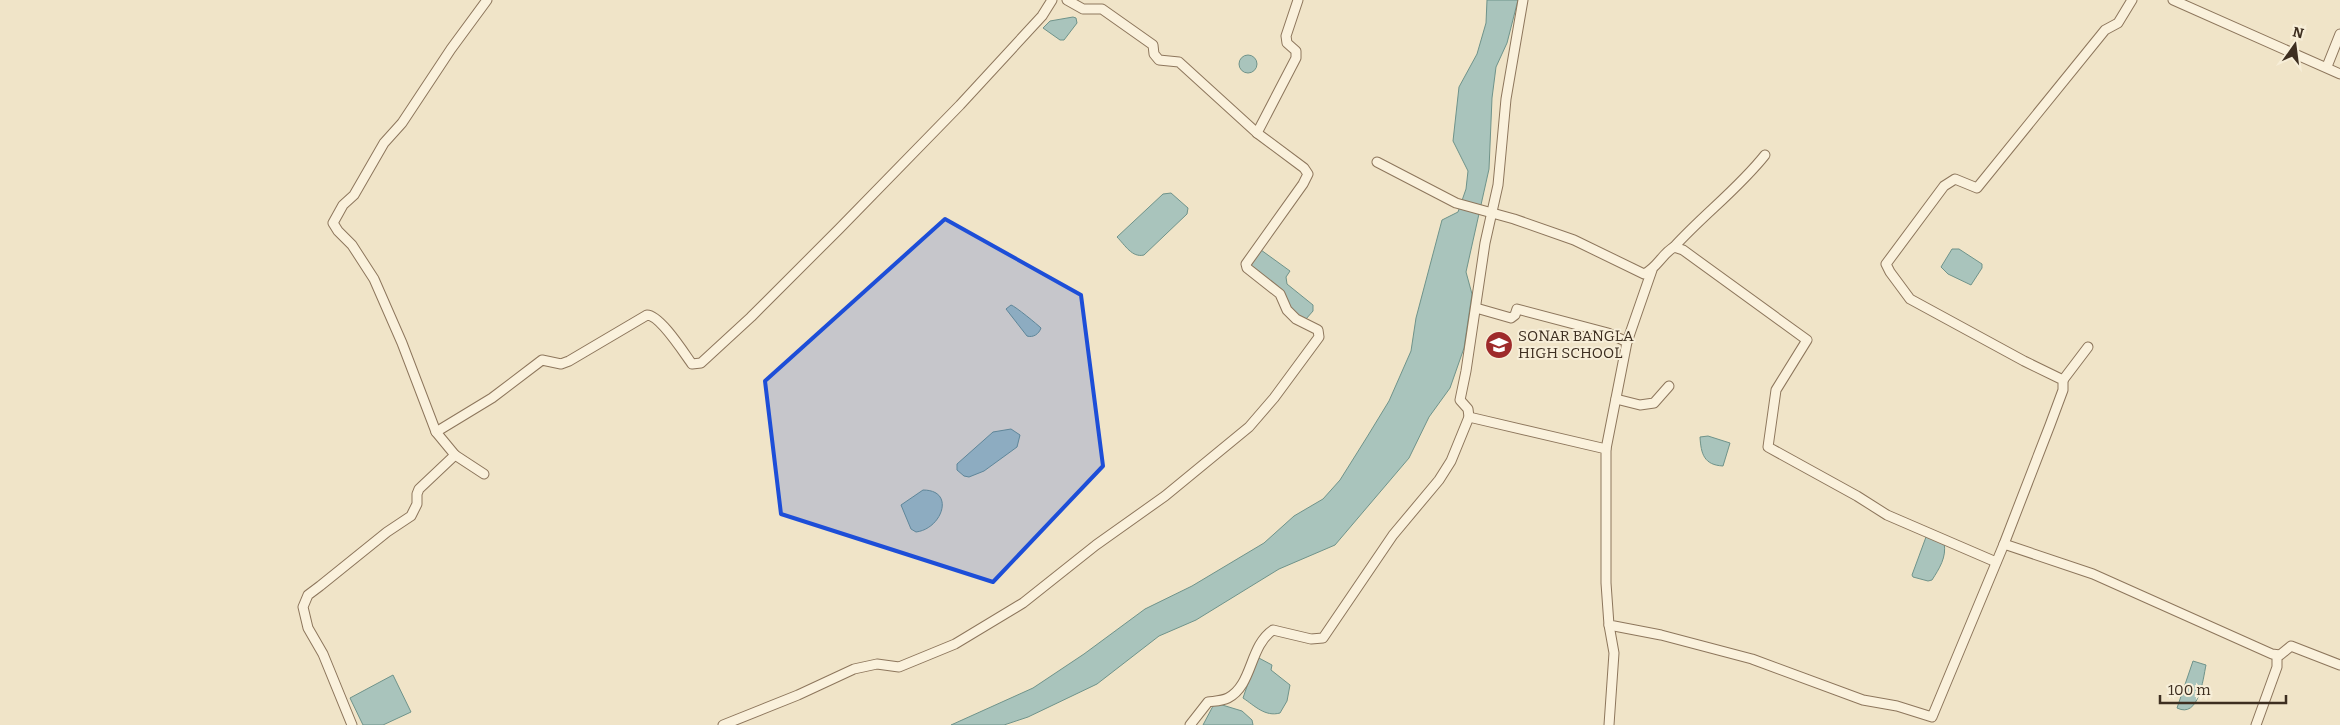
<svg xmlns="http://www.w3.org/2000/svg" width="2340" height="725" viewBox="0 0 2340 725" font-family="Bitter,serif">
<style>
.water{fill:#a9c4bc;stroke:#6f938a}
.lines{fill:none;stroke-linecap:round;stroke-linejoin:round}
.minor-casing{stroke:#8d765c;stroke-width:11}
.minor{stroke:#faf1dc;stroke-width:9}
.marked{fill:#1d4ed8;fill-opacity:0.2;stroke:#1d4ed8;stroke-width:4;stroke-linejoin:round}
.labels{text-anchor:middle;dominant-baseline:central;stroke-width:4;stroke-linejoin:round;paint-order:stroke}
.poi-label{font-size:15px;fill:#3d2e20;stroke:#f7eed8;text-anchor:start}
</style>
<rect width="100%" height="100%" fill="#f0e4c8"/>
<g class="water">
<path d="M 1487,0 L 1518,0 L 1507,43 L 1496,67 L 1492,98 L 1489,169 L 1466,272 L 1472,294 L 1464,348 L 1450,388 L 1429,417 L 1409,458 L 1335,545 L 1279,569 L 1196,620 L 1159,636 L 1097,684 L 1028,717 L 1004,725 L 951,725 L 1033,688 L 1084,654 L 1145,609 L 1192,586 L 1264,543 L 1294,516 L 1323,499 L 1340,480 L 1367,437 L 1389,401 L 1411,351 L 1416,318 L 1442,220 L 1458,212 L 1466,189 L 1468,171 L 1453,141 L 1459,87 L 1477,54 L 1486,23 Z"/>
<path d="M 1073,17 L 1076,18 L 1077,23 L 1064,40 L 1060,40 L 1043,28 L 1050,21 Z"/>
<circle cx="1248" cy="64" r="9"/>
<path d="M 1171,193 L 1188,208 L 1187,214 L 1144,255 C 1132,258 1125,245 1117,237 L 1163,194 Z"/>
<path d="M 1952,249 L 1959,249 L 1982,264 L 1982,268 L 1971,285 L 1948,274 L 1941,267 Z"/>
<path d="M 1261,250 L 1290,271 L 1286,277 L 1287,284 L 1313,305 L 1313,311 L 1306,319 L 1299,317 L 1250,265 Z"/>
<path d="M 1011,305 C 1015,306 1038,325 1041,328 C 1039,334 1033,338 1027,336 L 1006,309 Z"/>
<path d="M 1011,429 L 1020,435 L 1017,447 L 984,471 L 969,477 L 964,476 L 957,470 L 957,464 L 993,432 Z"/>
<path d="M 1708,436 L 1730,443 L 1723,466 C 1704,465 1701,454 1700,437 Z"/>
<path d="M 923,490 C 956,490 942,529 916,532 L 911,529 L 901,505 Z"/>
<path d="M 1932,535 L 1944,543 C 1947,557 1939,569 1932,580 L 1928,581 L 1913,577 L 1912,575 L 1926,537 Z"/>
<path d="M 1257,657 L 1272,665 L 1271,670 L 1290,685 L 1287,701 L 1280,713 C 1265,717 1255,706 1243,698 Z"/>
<path d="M 2193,661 L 2206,665 C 2203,679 2199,719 2177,708 Z"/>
<path d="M 393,675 L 411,712 L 383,725 L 363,725 L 350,698 Z"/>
<path d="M 1219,704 L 1242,711 L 1252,720 L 1253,725 L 1203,725 L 1213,706 Z"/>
</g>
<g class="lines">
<g class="minor-casing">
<g id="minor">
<path d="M 2173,0 L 2340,74"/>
<path d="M 2328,64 L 2340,34"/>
<path d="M 1257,133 L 1296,58 L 1296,51 L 1287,43 L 1286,36 L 1298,0"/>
<path d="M 1377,162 L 1456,203 L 1514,219 L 1574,240 L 1644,274 C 1657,268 1662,254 1674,247 L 1683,250 L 1807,340 L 1776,390 L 1768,447 L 1857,496 L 1887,515 L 1996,562"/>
<path d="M 1674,247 C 1703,215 1738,189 1765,155"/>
<path d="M 1476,308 L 1511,318 L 1515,315 L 1517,309 L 1608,333 L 1627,342 L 1606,449"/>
<path d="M 1627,342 L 1652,270"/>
<path d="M 2063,380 L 2088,347"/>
<path d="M 1616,399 L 1640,405 L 1654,403 L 1669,386"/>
<path d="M 1469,417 L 1606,449 L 1606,583 L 1609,625 L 1661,635 L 1752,659 L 1863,700 L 1897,706 L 1932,717 L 2004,544 L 2093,574 L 2272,654 L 2280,655 L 2291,646 L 2340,665"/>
<path d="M 436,432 L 492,398 L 542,360 L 561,364 L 569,361 L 647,315 C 660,315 684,353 692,364 L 701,363 L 751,317 L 839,229 L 960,105 L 1042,16 L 1052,0"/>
<path d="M 455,455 L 484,474"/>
<path d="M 2004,544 L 2050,425 L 2063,390 L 2063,380 L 2024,361 L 1910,299 L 1890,272 L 1886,264 L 1944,186 L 1955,179 L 1977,188 L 2105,30 L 2118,23 L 2132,0"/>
<path d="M 1609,625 L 1614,653 L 1609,725"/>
<path d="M 352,725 L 323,654 L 308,628 L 303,607 L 308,595 L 320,586 L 387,532 L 411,516 L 417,504 L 417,494 L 419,489 L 455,455 L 436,432 L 402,343 L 374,279 L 352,245 L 338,231 L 333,223 L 343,205 L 354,195 L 384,143 L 402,123 L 451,49 L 487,0"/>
<path d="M 723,725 L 798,695 L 854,669 L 877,664 L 899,667 L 955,644 L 1023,603 L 1096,545 L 1165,496 L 1249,427 L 1274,398 L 1319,337 L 1318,330 L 1296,319 L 1287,310 L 1280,294 L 1247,268 L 1246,264 L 1303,184 L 1308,174 L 1304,168 L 1257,133 L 1179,62 L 1159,60 L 1154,54 L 1153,45 L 1102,9 L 1083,9 L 1067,0"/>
<path d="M 1190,725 L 1208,702 C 1215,701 1222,701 1228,698 C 1253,685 1249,646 1273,630 L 1311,639 L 1323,638 L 1393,535 L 1439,480 L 1451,461 L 1469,417 L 1468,409 L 1460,400 L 1466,371 L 1485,243 L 1498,185 L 1506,99 L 1523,0"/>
<path d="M 2256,725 L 2277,667 L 2277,656"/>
</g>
</g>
<use href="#minor" class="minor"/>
</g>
<path class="marked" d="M 945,219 L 1081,295 L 1103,466 L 993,582 L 781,514 L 765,381 Z"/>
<defs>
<g id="school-disc" transform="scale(1.4375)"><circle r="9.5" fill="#9e2a2b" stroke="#f7eed8"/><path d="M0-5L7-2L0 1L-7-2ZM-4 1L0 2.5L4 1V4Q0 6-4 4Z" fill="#fff"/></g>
</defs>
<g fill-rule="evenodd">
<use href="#school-disc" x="1499" y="345"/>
</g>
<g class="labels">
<g class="poi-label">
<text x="1518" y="336">SONAR BANGLA<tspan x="1518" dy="17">HIGH SCHOOL</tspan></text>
</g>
</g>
<g transform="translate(2295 45) rotate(14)" stroke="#f7eed8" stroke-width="4" paint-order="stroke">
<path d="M0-4L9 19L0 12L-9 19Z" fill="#3d2e20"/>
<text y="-8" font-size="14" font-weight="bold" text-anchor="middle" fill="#3d2e20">N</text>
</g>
<path d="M2160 695v8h126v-8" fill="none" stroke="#3d2e20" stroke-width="2.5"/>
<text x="2168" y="695" font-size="15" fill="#3d2e20" stroke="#f7eed8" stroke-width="4" paint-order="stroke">100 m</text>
</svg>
